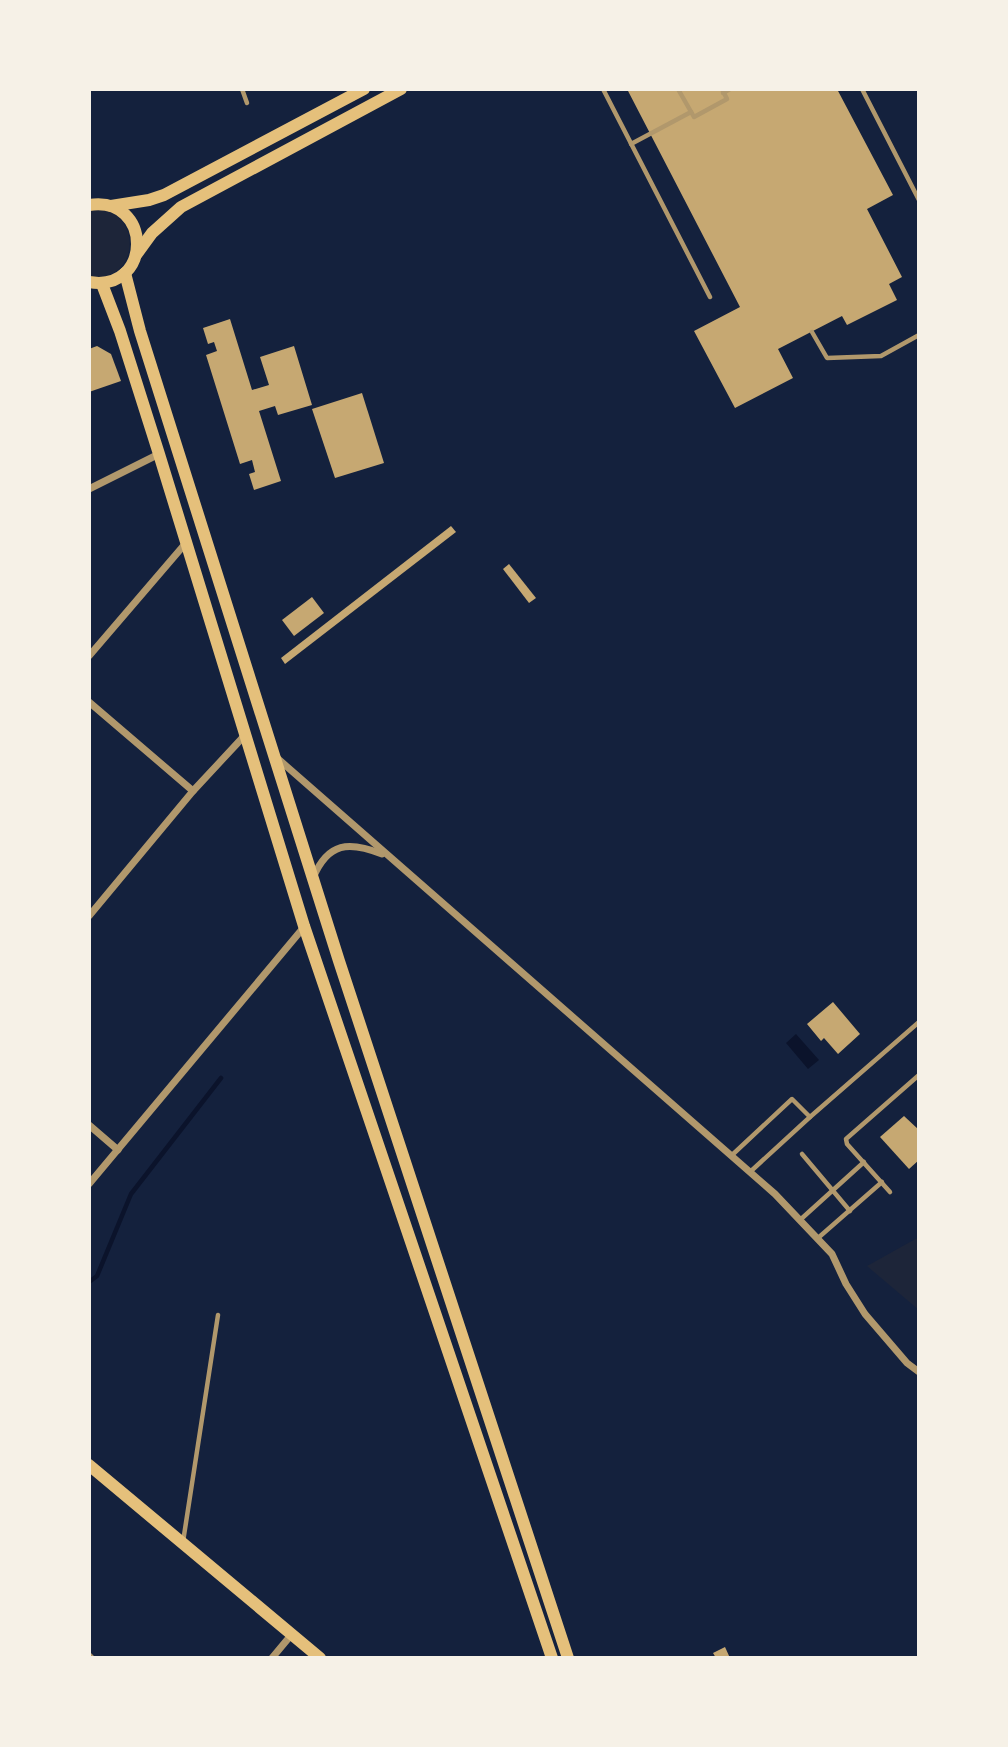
<svg xmlns="http://www.w3.org/2000/svg" width="1008" height="1747" viewBox="0 0 1008 1747" font-family="Commissioner,sans-serif">
<style>
.green{fill:#1d2539}
.water{fill:#0b132b}
.lines{fill:none;stroke-linecap:round;stroke-linejoin:round}
.stream{stroke:#0b132b;stroke-width:4.5}
.building{fill:#c6a872}
.service{stroke:#b1986c;stroke-width:4.5}
.minor{stroke:#b1986c;stroke-width:7}
.secondary{stroke:#e5c07b;stroke-width:12}
</style>
<rect width="100%" height="100%" fill="#14213d"/>
<g class="green">
<path d="M 89,210 C 94,210 101,209 106,211 C 135,218 138,262 111,274 C 104,278 97,277 89,277 Z"/>
<path d="M 919,1237 L 919,1310 L 867,1266 Z"/>
</g>
<path class="water" d="M 796,1034 L 819,1060 L 808,1069 L 786,1043 Z"/>
<g class="lines">
<path class="stream" d="M 89,1282 L 97,1276 L 131,1194 L 221,1078"/>
</g>
<g class="building">
<path d="M 627,89 L 837,89 L 893,195 L 867,209 L 902,277 L 889,284 L 897,300 L 847,325 L 842,316 L 778,349 L 793,378 L 735,408 L 694,331 L 740,307 Z"/>
<path d="M 230,319 L 252,390 L 269,385 L 260,357 L 294,346 L 312,405 L 278,415 L 275,406 L 259,411 L 281,481 L 254,490 L 249,474 L 255,472 L 252,460 L 240,464 L 206,355 L 217,351 L 214,342 L 208,344 L 203,328 Z"/>
<path d="M 97,346 L 111,354 L 121,381 L 89,392 L 89,349 Z"/>
<path d="M 362,393 L 384,463 L 335,478 L 312,409 Z"/>
<path d="M 451,526 L 456,532 L 285,664 L 281,658 Z"/>
<path d="M 509,564 L 536,598 L 529,603 L 503,569 Z"/>
<path d="M 312,597 L 324,613 L 294,636 L 282,620 Z"/>
<path d="M 833,1002 L 860,1034 L 838,1054 L 824,1038 L 821,1041 L 807,1024 Z"/>
<path d="M 904,1116 L 919,1130 L 919,1160 L 909,1169 L 880,1137 Z"/>
<path d="M 725,1647 L 730,1658 L 716,1658 L 713,1653 Z"/>
</g>
<g class="lines">
<g class="service">
<path d="M 242,89 L 247,103"/>
<path d="M 603,89 L 710,297"/>
<path d="M 678,89 L 694,117 L 727,99 L 722,89"/>
<path d="M 862,89 L 919,200"/>
<path d="M 723,93 L 730,89"/>
<path d="M 631,144 L 691,112"/>
<path d="M 812,332 L 827,358 L 881,356 L 919,335"/>
<path d="M 810,1117 L 919,1022"/>
<path d="M 802,1154 L 850,1211"/>
<path d="M 731,1156 L 792,1099 L 810,1117 L 750,1172"/>
<path d="M 890,1192 L 847,1144 L 846,1139 L 919,1075"/>
<path d="M 800,1220 L 864,1162"/>
<path d="M 818,1238 L 882,1182"/>
<path d="M 183,1542 L 218,1315"/>
</g>
<g class="minor">
<path d="M 89,489 L 159,454"/>
<path d="M 89,656 L 185,544"/>
<path d="M 89,702 L 193,791"/>
<path d="M 277,758 L 775,1194 L 832,1254 L 846,1284 L 865,1314 L 907,1363 L 919,1372"/>
<path d="M 313,878 C 328,842 349,841 382,854"/>
<path d="M 89,916 L 193,791 L 246,734"/>
<path d="M 89,1125 L 118,1150"/>
<path d="M 89,1184 L 304,927"/>
<path d="M 89,1656 L 91,1658"/>
<path d="M 272,1658 L 292,1634"/>
</g>
<g class="secondary">
<path d="M 89,205 C 153,195 153,293 89,282"/>
<path d="M 111,206 L 149,200 L 164,195 L 364,89"/>
<path d="M 136,255 L 152,233 L 181,207 L 401,89"/>
<path d="M 125,273 L 140,331 L 339,961 L 568,1658"/>
<path d="M 102,284 L 120,331 L 159,454 L 304,926 L 552,1658"/>
<path d="M 89,1465 L 320,1658"/>
</g>
</g>
<rect width="1008" height="1747" fill="none" stroke="#f6f1e7" stroke-width="182"/>
</svg>
